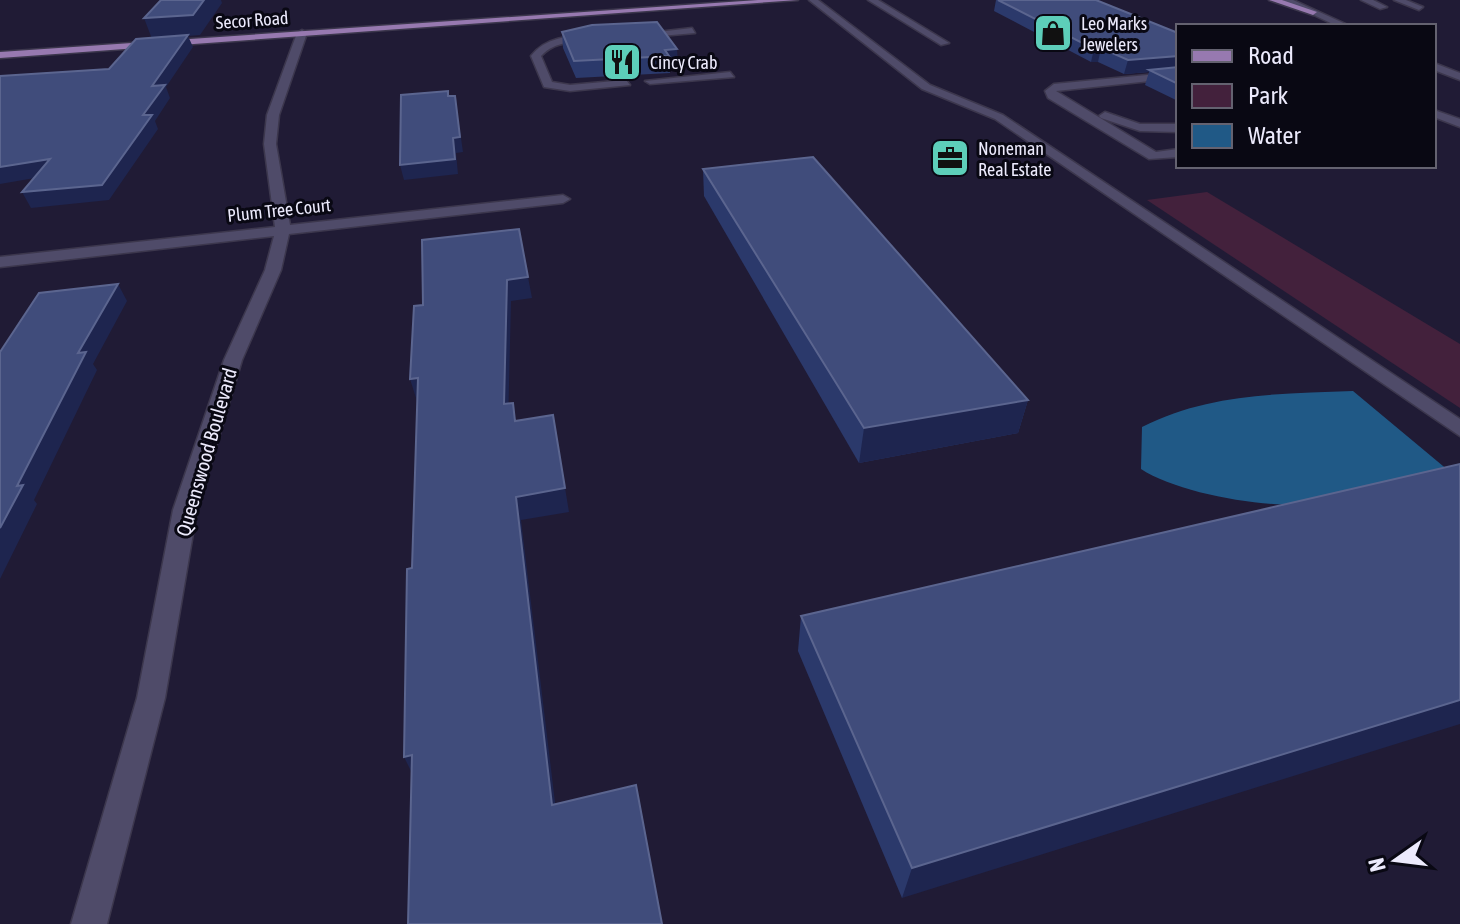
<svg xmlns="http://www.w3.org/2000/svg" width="1460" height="924" viewBox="0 0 1460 924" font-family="'Asap Condensed',sans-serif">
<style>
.green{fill:#43213c}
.water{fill:#205986}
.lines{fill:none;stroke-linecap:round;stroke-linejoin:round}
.service-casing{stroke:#3c374d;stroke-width:3}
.minor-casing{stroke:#3c374d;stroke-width:3}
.tertiary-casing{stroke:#3c374d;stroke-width:3}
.primary-casing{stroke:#3c374d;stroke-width:3}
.service{fill:#4f4b69;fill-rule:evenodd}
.minor{fill:#4f4b69;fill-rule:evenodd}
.tertiary{fill:#4f4b69;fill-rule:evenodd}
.primary{fill:#9779b0;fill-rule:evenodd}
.wall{fill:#2b396b}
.shaded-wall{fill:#1e254f}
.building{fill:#404c7b;stroke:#5b658f;stroke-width:2}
.labels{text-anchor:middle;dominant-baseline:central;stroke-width:6;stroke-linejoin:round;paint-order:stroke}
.far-street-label{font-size:18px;fill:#eceafc;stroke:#090813}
.far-poi-label{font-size:18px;fill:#eceafc;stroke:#090813;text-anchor:start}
.street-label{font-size:20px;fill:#eceafc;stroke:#090813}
</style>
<rect width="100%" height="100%" fill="#201b35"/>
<path class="green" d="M 1207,192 L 1460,344 L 1460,408 L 1147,200 Z"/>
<path class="water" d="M 1353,391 L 1455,476 C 1409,485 1362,499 1315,504 C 1269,509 1179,494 1141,469 L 1142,427 C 1209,393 1279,394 1353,391 Z"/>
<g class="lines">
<g class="service-casing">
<g id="service">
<path d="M 809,0 L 818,0 L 930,85 L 1003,115 L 1460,419 L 1460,436 L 995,119 L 922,89 Z"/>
<path d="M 868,0 L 878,0 L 949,43 L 941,45 Z"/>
<path d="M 1361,0 L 1373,0 L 1387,7 L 1380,9 Z"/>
<path d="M 1394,0 L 1406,0 L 1423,7 L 1419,10 Z"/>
<path d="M 692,28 L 695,33 L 637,38 L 632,35 Z"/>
<path d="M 591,35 L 594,40 C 574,43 556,40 541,56 L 552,82 L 570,85 L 626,80 L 630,85 L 570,91 L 544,87 L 531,56 C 546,37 568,36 591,35 Z"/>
<path d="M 730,72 L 734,77 L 650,84 L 645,81 Z"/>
<path d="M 1178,72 L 1178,78 L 1056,91 L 1156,152 L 1178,149 L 1178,157 L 1149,159 L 1048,98 L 1045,91 L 1054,84 Z"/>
<path d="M 1434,110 L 1460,119 L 1460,127 L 1434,117 Z"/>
<path d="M 1105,112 L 1140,124 L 1178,124 L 1178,132 L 1140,131 L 1101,118 L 1099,116 Z"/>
</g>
</g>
<g class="minor-casing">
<path id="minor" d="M 302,30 L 307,33 L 279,115 L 276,144 L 290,225 L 563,195 L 570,199 L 563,203 L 289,234 L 281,270 L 242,360 L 197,510 L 165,698 L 107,924 L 71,924 L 137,698 L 173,510 L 224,360 L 265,270 L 274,236 L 0,267 L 0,257 L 275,227 L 264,144 L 267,115 L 297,33 Z"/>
</g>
<g class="tertiary-casing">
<g id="tertiary">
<path d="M 1282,0 L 1293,0 L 1350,26 L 1337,26 Z"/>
<path d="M 1434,63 L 1460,73 L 1460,80 L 1434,70 Z"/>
</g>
</g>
<g class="primary-casing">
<g id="primary">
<path d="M 758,0 L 798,0 L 0,58 L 0,52 Z"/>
<path d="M 1269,0 L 1282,0 L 1317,12 L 1313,15 Z"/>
</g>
</g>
<use href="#service" class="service"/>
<use href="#minor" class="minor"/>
<use href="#tertiary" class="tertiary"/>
<use href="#primary" class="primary"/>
</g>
<g class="wall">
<path d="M 996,0 L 1096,0 L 1178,33 L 1178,101 L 1145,85 L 1149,72 L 1124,74 L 1098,62 L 1091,62 L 994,11 Z"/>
<path d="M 657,22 L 678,65 L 670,66 L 670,73 L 576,78 L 563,48 L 562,32 Z"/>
<path d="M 703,169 L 1028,400 L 1018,433 L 859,463 L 704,196 Z"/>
<path d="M 1460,464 L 902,898 L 798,651 L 801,616 Z"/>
</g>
<g class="shaded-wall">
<path d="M 204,0 L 221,0 L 222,3 L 200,35 L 188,36 L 193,47 L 166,87 L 170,98 L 155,121 L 158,129 L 109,200 L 31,208 L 22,192 L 143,115 L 152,39 L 144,18 Z"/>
<path d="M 1101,48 L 1098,62 L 1091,62 L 1094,49 Z"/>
<path d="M 677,49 L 678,65 L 670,66 L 669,56 L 665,50 Z"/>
<path d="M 1178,56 L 1178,70 L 1149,70 L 1149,72 L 1124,74 L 1128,60 Z"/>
<path d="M 455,96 L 463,152 L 456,153 L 458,174 L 404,180 L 400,165 L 453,138 Z"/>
<path d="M 50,159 L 58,174 L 0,184 L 0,167 Z"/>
<path d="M 528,277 L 532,298 L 511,301 L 508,427 L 504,404 L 507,280 Z"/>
<path d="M 118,284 L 127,301 L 93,364 L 97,370 L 34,500 L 37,504 L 0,579 L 0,528 L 17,486 L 78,353 Z"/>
<path d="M 418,378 L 417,401 L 410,379 Z"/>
<path d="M 1028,400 L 1018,433 L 859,463 L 864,428 Z"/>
<path d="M 553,415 L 569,512 L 521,520 L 558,827 L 552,805 L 516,497 Z"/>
<path d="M 1460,700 L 1460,724 L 902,898 L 912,868 Z"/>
<path d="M 412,755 L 415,779 L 404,757 Z"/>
</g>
<g class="building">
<path d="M 161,0 L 204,0 L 193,15 L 144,18 Z"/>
<path d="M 998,0 L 1096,0 L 1178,33 L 1178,56 L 1128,60 L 1101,48 L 1094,49 Z"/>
<path d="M 657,22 L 677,49 L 665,50 L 669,56 L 574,61 L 562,32 L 592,25 Z"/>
<path d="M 188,35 L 152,86 L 165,85 L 143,115 L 152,115 L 102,185 L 22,192 L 50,159 L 0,167 L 0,76 L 109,69 L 136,39 Z"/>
<path d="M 1178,67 L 1178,84 L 1149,70 Z"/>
<path d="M 448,91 L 448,96 L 455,96 L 460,137 L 453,138 L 455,159 L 400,165 L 401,95 Z"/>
<path d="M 813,157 L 1028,400 L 864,428 L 703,169 Z"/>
<path d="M 519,229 L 528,277 L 507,280 L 504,404 L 513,403 L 515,421 L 553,415 L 565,488 L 516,497 L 552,805 L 636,785 L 662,924 L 408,924 L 412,755 L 404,757 L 407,569 L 412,568 L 418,378 L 410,379 L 414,306 L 423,305 L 422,240 Z"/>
<path d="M 118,284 L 78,353 L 86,352 L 17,486 L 23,485 L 0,528 L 0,352 L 39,293 Z"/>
<path d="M 1460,464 L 1460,700 L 912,868 L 801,616 Z"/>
</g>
<defs>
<g id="shop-square" transform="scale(2)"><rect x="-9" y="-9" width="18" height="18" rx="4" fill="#5dceb9" stroke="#090813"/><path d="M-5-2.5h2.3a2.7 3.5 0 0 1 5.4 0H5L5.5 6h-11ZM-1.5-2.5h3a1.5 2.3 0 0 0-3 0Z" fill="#111"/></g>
<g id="restaurant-square" transform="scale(2)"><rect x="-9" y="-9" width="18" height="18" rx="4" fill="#5dceb9" stroke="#090813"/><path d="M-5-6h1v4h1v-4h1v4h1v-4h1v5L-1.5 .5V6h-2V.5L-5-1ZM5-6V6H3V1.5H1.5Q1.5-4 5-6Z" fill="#111"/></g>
<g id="office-square" transform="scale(2)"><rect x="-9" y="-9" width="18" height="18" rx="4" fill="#5dceb9" stroke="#090813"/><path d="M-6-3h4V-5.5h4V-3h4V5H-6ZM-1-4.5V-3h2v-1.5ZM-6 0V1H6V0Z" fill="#111"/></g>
</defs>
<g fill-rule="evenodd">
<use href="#shop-square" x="1053" y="33"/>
<use href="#restaurant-square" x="622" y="62"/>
<use href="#office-square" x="950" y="158"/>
</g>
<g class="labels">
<g class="far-street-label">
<text transform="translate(252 20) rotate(-4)">Secor Road</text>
<text transform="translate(279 210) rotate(-6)">Plum Tree Court</text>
</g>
<g class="far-poi-label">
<text x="1081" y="23">Leo Marks<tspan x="1081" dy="21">Jewelers</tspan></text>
<text x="650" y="62">Cincy Crab</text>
<text x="978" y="148">Noneman<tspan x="978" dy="21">Real Estate</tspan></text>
</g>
<g class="street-label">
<text transform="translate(206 452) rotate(-74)">Queenswood Boulevard</text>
</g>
</g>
<rect x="1176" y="24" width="260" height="144" fill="#090813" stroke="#646270" stroke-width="2"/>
<rect x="1192" y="50" width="40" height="12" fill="#9779b0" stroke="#646270" stroke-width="2"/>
<text x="1248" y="64" font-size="24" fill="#eceafc">Road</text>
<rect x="1192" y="84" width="40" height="24" fill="#43213c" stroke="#646270" stroke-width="2"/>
<text x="1248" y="104" font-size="24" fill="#eceafc">Park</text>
<rect x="1192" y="124" width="40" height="24" fill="#205986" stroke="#646270" stroke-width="2"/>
<text x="1248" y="144" font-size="24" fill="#eceafc">Water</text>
<g transform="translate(1396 860) rotate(256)" stroke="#090813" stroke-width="6" paint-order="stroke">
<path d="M0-6L14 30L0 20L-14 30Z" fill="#eceafc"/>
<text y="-12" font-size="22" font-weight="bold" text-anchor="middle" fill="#eceafc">N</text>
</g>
</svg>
